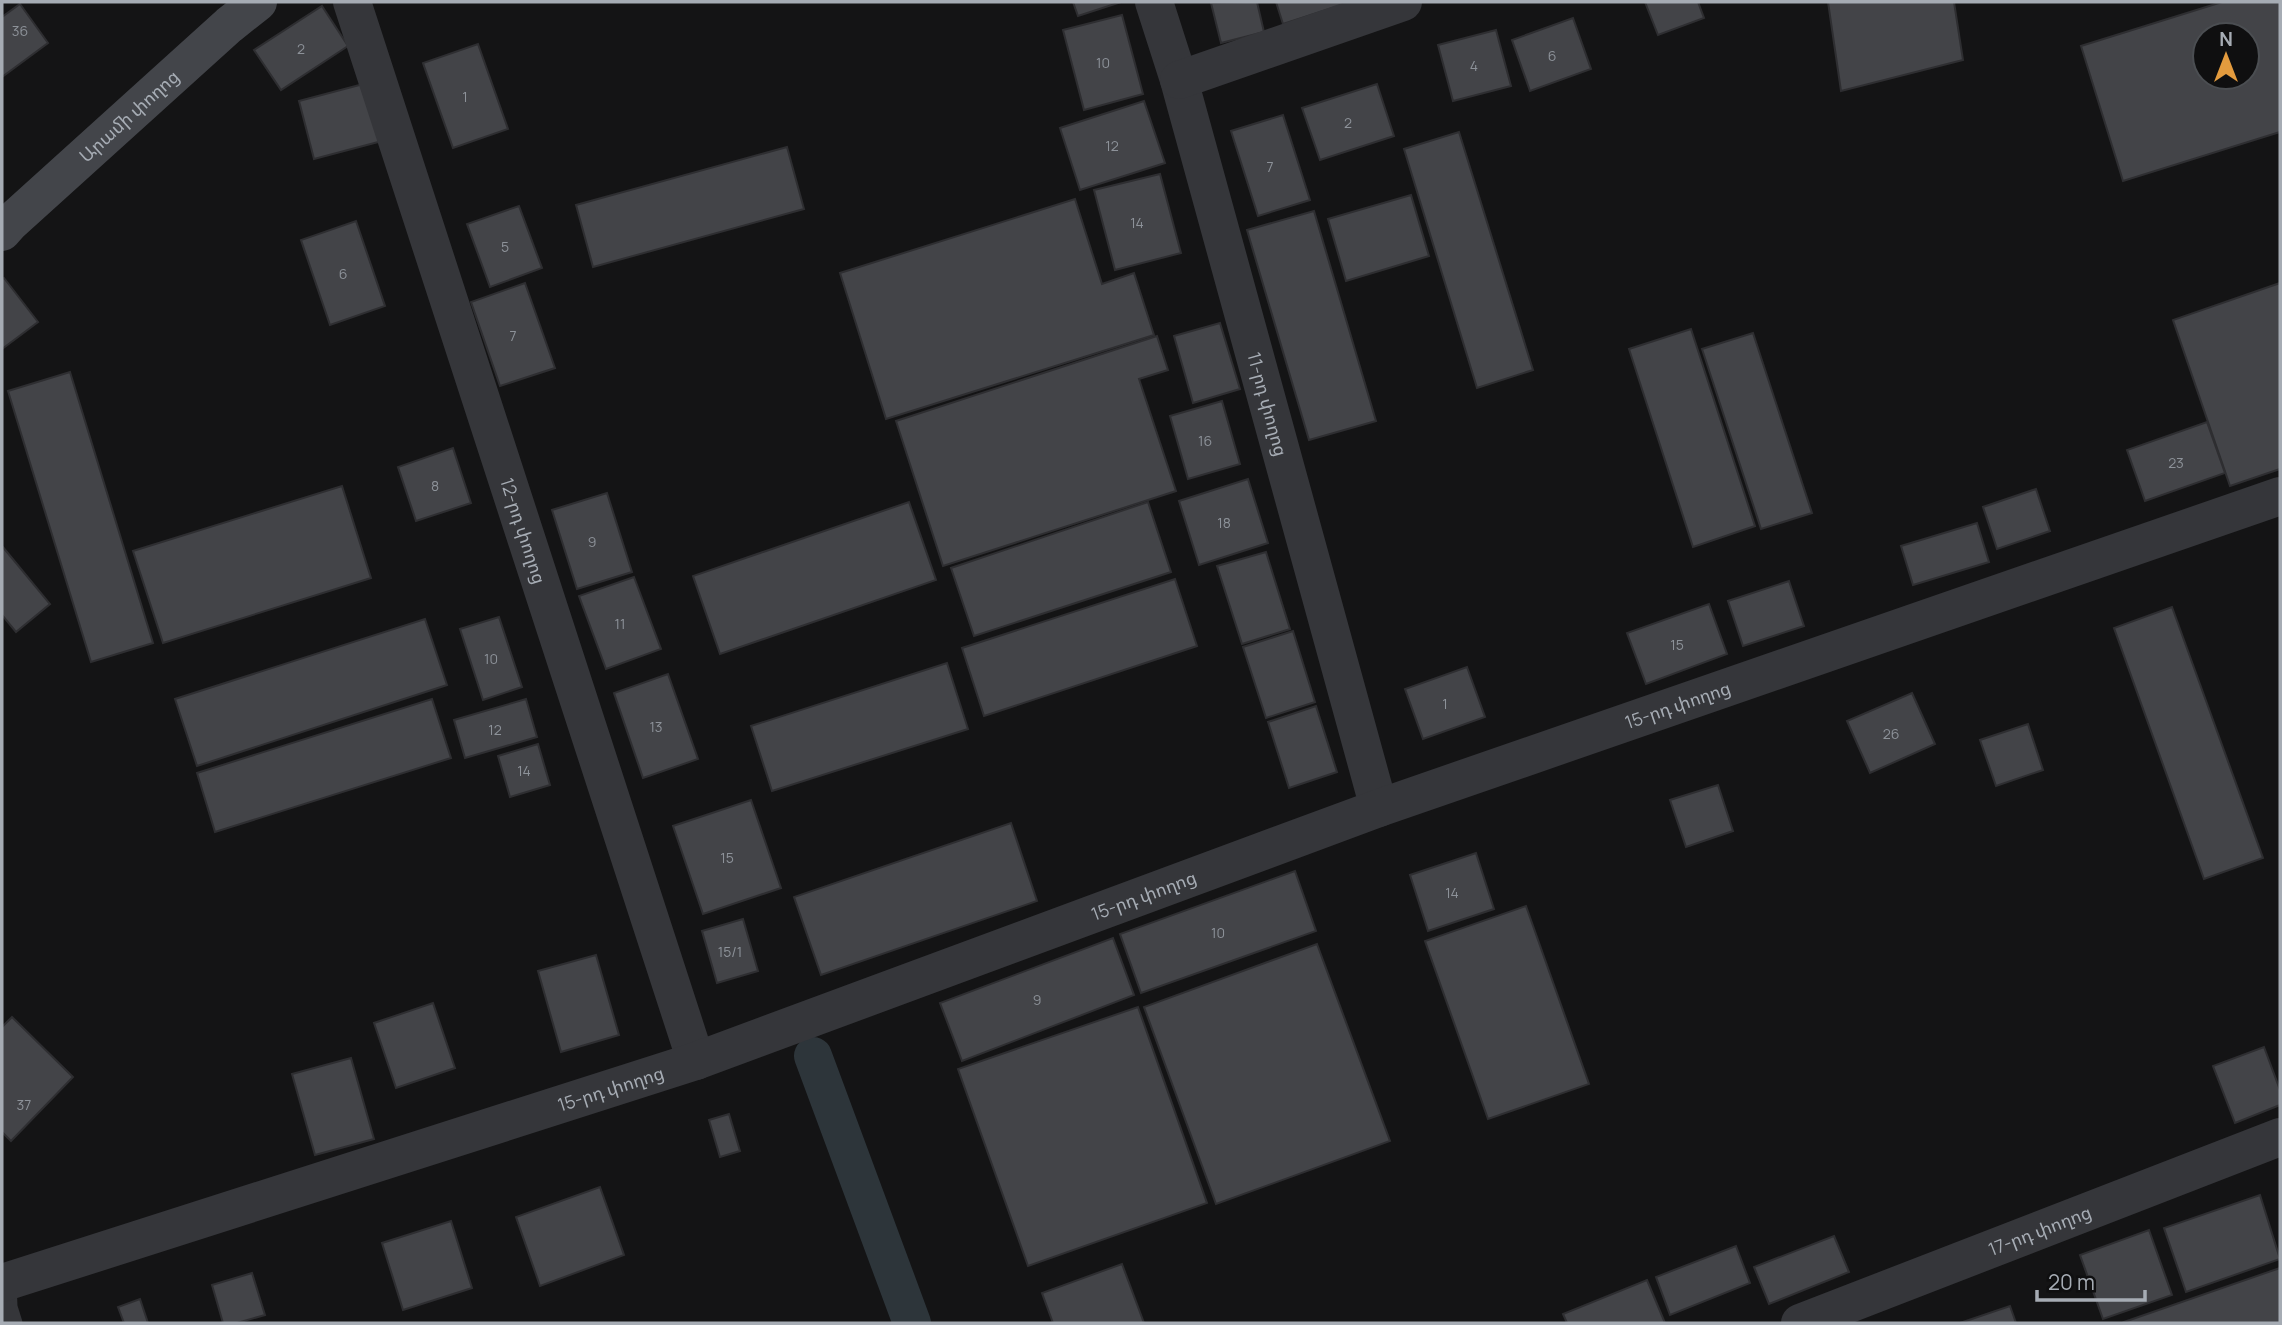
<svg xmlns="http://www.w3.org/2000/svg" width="2282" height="1325" viewBox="0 0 2282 1325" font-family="Manrope,'Noto Sans Armenian',sans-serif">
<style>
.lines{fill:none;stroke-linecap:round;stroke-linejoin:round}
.canal{stroke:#2d353a;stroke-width:38}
.building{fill:#434448;stroke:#2e2e31;stroke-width:2;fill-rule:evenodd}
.service{stroke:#35363a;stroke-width:19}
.minor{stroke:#35363a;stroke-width:38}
.secondary{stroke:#43454a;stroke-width:38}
.labels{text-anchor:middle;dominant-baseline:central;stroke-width:6;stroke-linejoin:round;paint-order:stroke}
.number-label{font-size:14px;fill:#8d9299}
.street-label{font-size:18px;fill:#a6acb4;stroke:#0f0f10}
</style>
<rect width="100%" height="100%" fill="#141415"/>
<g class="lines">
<path class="canal" d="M 813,1056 L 912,1323"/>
</g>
<g class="building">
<path d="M 1073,2 L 1121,2 L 1078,16 Z"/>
<path d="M 1257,2 L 1264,32 L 1221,43 L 1211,3 Z"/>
<path d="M 1276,2 L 1351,2 L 1283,24 Z"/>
<path d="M 1645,2 L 1698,2 L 1704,18 L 1658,35 Z"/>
<path d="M 1828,2 L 1954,2 L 1963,60 L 1841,91 Z"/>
<path d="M 2222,2 L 2280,2 L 2280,132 L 2123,181 L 2081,46 ZM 2205,35 L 2247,35 L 2247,77 L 2205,77 Z"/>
<path d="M 20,4 L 48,43 L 2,77 L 2,17 Z"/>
<path d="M 322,6 L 348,46 L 281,90 L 254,50 Z"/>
<path d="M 1122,15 L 1143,94 L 1084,110 L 1063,30 Z"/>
<path d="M 1573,18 L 1591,69 L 1530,91 L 1512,40 Z"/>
<path d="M 1496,30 L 1511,86 L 1453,101 L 1438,45 Z"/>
<path d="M 478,44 L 508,129 L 453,148 L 423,63 Z"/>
<path d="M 367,83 L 382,141 L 314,159 L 299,101 Z"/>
<path d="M 1377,84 L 1394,136 L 1320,160 L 1302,108 Z"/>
<path d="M 1144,101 L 1165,163 L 1080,190 L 1060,128 Z"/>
<path d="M 1283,115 L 1310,200 L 1258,216 L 1231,131 Z"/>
<path d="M 1459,132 L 1533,370 L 1477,388 L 1404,149 Z"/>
<path d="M 787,147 L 804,209 L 593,267 L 576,205 Z"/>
<path d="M 1160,174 L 1181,253 L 1115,270 L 1094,190 Z"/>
<path d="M 1411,195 L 1429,256 L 1346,281 L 1328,219 Z"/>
<path d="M 1075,199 L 1102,284 L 1134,273 L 1154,335 L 886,419 L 840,273 Z"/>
<path d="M 519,206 L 542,268 L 490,287 L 467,224 Z"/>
<path d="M 1314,211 L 1376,421 L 1309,440 L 1247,230 Z"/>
<path d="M 356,221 L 385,306 L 330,325 L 301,240 Z"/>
<path d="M 4,278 L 38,322 L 2,349 L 2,279 Z"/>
<path d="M 525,283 L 555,368 L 500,386 L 471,302 Z"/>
<path d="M 2280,283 L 2280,469 L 2230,486 L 2173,320 Z"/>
<path d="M 1220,323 L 1240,389 L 1193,403 L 1174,336 Z"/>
<path d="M 1691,329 L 1755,526 L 1693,547 L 1629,349 Z"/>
<path d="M 1753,333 L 1812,513 L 1761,529 L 1702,349 Z"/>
<path d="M 1157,336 L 1168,370 L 1139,379 L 1176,491 L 943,566 L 896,421 Z"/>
<path d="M 70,372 L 153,643 L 91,662 L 8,391 Z"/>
<path d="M 1222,401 L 1240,464 L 1188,479 L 1170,416 Z"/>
<path d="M 2207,422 L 2225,473 L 2145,501 L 2127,450 Z"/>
<path d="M 453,448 L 471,503 L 416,521 L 398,467 Z"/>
<path d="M 1248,479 L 1268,543 L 1199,565 L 1179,501 Z"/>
<path d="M 342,486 L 371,578 L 163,643 L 133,551 Z"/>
<path d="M 2036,489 L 2050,531 L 1997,549 L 1983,507 Z"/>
<path d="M 607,493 L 632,572 L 577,589 L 552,510 Z"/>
<path d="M 909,502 L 936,580 L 720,654 L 693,576 Z"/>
<path d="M 1148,502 L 1171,572 L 974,636 L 951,568 Z"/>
<path d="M 1977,523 L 1989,562 L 1913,585 L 1901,546 Z"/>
<path d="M 2,546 L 50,604 L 16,632 L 2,615 Z"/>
<path d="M 1266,552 L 1290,629 L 1242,644 L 1217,566 Z"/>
<path d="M 634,577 L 661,649 L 606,669 L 579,596 Z"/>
<path d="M 1175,579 L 1197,646 L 984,716 L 962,648 Z"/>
<path d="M 1789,581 L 1804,626 L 1743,646 L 1728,601 Z"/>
<path d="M 1709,604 L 1727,654 L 1646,684 L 1627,633 Z"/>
<path d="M 2172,607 L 2263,858 L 2204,879 L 2114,628 Z"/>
<path d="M 499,617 L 522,687 L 483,700 L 460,629 Z"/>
<path d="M 425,619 L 447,685 L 197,766 L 175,699 Z"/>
<path d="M 1293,631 L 1315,702 L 1266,718 L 1243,647 Z"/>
<path d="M 947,663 L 968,729 L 772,791 L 751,726 Z"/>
<path d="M 1467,667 L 1485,717 L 1423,739 L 1405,689 Z"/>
<path d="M 668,674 L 698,759 L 643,778 L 614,693 Z"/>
<path d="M 1912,693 L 1935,744 L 1870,773 L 1847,721 Z"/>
<path d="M 432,699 L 451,758 L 215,832 L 197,773 Z"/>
<path d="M 526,699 L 537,737 L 465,758 L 454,720 Z"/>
<path d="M 1316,706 L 1337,772 L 1289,788 L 1268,722 Z"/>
<path d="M 2028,724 L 2043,770 L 1996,786 L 1980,740 Z"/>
<path d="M 538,744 L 550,785 L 510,797 L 498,756 Z"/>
<path d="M 1718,785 L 1733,831 L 1686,847 L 1670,800 Z"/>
<path d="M 751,800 L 781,888 L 703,914 L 673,826 Z"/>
<path d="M 1011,823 L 1037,901 L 821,975 L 794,897 Z"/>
<path d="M 1476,853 L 1494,909 L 1428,931 L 1410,875 Z"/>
<path d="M 1295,871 L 1316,931 L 1141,993 L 1120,934 Z"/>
<path d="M 1526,906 L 1589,1084 L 1488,1119 L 1425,941 Z"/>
<path d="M 743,919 L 758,971 L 717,983 L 702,931 Z"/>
<path d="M 1113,938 L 1134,995 L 962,1061 L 940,1003 Z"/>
<path d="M 1317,944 L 1390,1141 L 1216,1204 L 1144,1007 Z"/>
<path d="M 596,955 L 619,1035 L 561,1052 L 538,971 Z"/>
<path d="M 433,1003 L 455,1068 L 396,1088 L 374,1023 Z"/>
<path d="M 1138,1007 L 1207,1203 L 1028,1266 L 958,1069 Z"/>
<path d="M 12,1017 L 73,1077 L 11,1141 L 2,1132 L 2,1027 Z"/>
<path d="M 2264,1047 L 2280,1090 L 2280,1105 L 2235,1123 L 2213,1066 Z"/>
<path d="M 351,1058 L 374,1139 L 315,1155 L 292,1074 Z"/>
<path d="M 729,1114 L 740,1151 L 720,1157 L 709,1120 Z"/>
<path d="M 600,1187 L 624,1255 L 540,1286 L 516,1217 Z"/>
<path d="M 2260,1195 L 2280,1259 L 2186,1292 L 2164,1228 Z"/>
<path d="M 451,1221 L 472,1288 L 403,1310 L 382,1243 Z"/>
<path d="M 2149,1230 L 2172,1295 L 2103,1319 L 2080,1255 Z"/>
<path d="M 1834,1236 L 1849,1272 L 1769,1304 L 1754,1267 Z"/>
<path d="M 1736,1246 L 1750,1283 L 1670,1315 L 1656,1277 Z"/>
<path d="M 1122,1264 L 1144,1323 L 1053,1323 L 1042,1293 Z"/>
<path d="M 2280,1268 L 2280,1323 L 2125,1323 L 2124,1322 Z"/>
<path d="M 252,1273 L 265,1315 L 237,1323 L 223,1323 L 212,1285 Z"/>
<path d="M 1647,1280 L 1665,1323 L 1567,1323 L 1563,1314 Z"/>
<path d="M 140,1299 L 148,1323 L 124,1323 L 118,1307 Z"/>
<path d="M 2010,1306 L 2016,1323 L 1960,1323 Z"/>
</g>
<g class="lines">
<path class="service" d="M 7,1282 L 8,1307 L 13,1323"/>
<g class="minor">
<path id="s1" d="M 352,2 L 696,1061"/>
<path id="s2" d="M 1154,2 L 1179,80 L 1379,808"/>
<path d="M 1179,80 L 1403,2"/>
<path id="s3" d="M 2,1283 L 696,1061 L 1379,808 L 2280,496"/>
<path id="s4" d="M 1800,1323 L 2280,1137"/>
</g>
<path class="secondary" id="s5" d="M 2,232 L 10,223 L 229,25 L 258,2"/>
</g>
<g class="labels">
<g class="number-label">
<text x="20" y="30">36</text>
<text x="301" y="48">2</text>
<text x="1552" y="55">6</text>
<text x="1103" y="62">10</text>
<text x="1474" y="65">4</text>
<text x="465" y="96">1</text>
<text x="1348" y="122">2</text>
<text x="1112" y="145">12</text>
<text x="1270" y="166">7</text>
<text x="1137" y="222">14</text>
<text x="505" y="246">5</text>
<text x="343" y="273">6</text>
<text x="513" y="335">7</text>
<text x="1205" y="440">16</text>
<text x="2176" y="462">23</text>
<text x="435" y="485">8</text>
<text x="1224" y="522">18</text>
<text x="592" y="541">9</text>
<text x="620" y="623">11</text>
<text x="1677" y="644">15</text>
<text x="491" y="658">10</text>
<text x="1445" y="703">1</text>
<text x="656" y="726">13</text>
<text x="495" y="729">12</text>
<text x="1891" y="733">26</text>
<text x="524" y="770">14</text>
<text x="727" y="857">15</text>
<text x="1452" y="892">14</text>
<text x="1218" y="932">10</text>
<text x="730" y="951">15/1</text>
<text x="1037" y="999">9</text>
<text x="24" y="1104">37</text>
</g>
<g class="street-label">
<text stroke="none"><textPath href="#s5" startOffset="172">Արամի փողոց</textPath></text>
<text stroke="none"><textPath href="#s2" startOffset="418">11-րդ փողոց</textPath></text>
<text stroke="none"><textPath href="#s1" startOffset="556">12-րդ փողոց</textPath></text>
<text stroke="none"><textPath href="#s3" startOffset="1773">15-րդ փողոց</textPath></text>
<text stroke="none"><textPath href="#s3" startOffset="1206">15-րդ փողոց</textPath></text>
<text stroke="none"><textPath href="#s3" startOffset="639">15-րդ փողոց</textPath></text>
<text stroke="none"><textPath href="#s4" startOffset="257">17-րդ փողոց</textPath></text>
</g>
</g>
<rect width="2282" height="1325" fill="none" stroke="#a6acb4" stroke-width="7"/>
<g transform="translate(2226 56)"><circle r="33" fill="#0f0f10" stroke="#4b4e52" stroke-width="2"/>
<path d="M0-5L12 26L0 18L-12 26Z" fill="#e39b3e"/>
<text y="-10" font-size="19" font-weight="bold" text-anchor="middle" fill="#a6acb4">N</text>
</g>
<path d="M2037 1290v10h108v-10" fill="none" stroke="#a6acb4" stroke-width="3.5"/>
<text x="2048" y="1290" font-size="21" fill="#a6acb4" stroke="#0f0f10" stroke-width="5" paint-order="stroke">20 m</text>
</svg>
